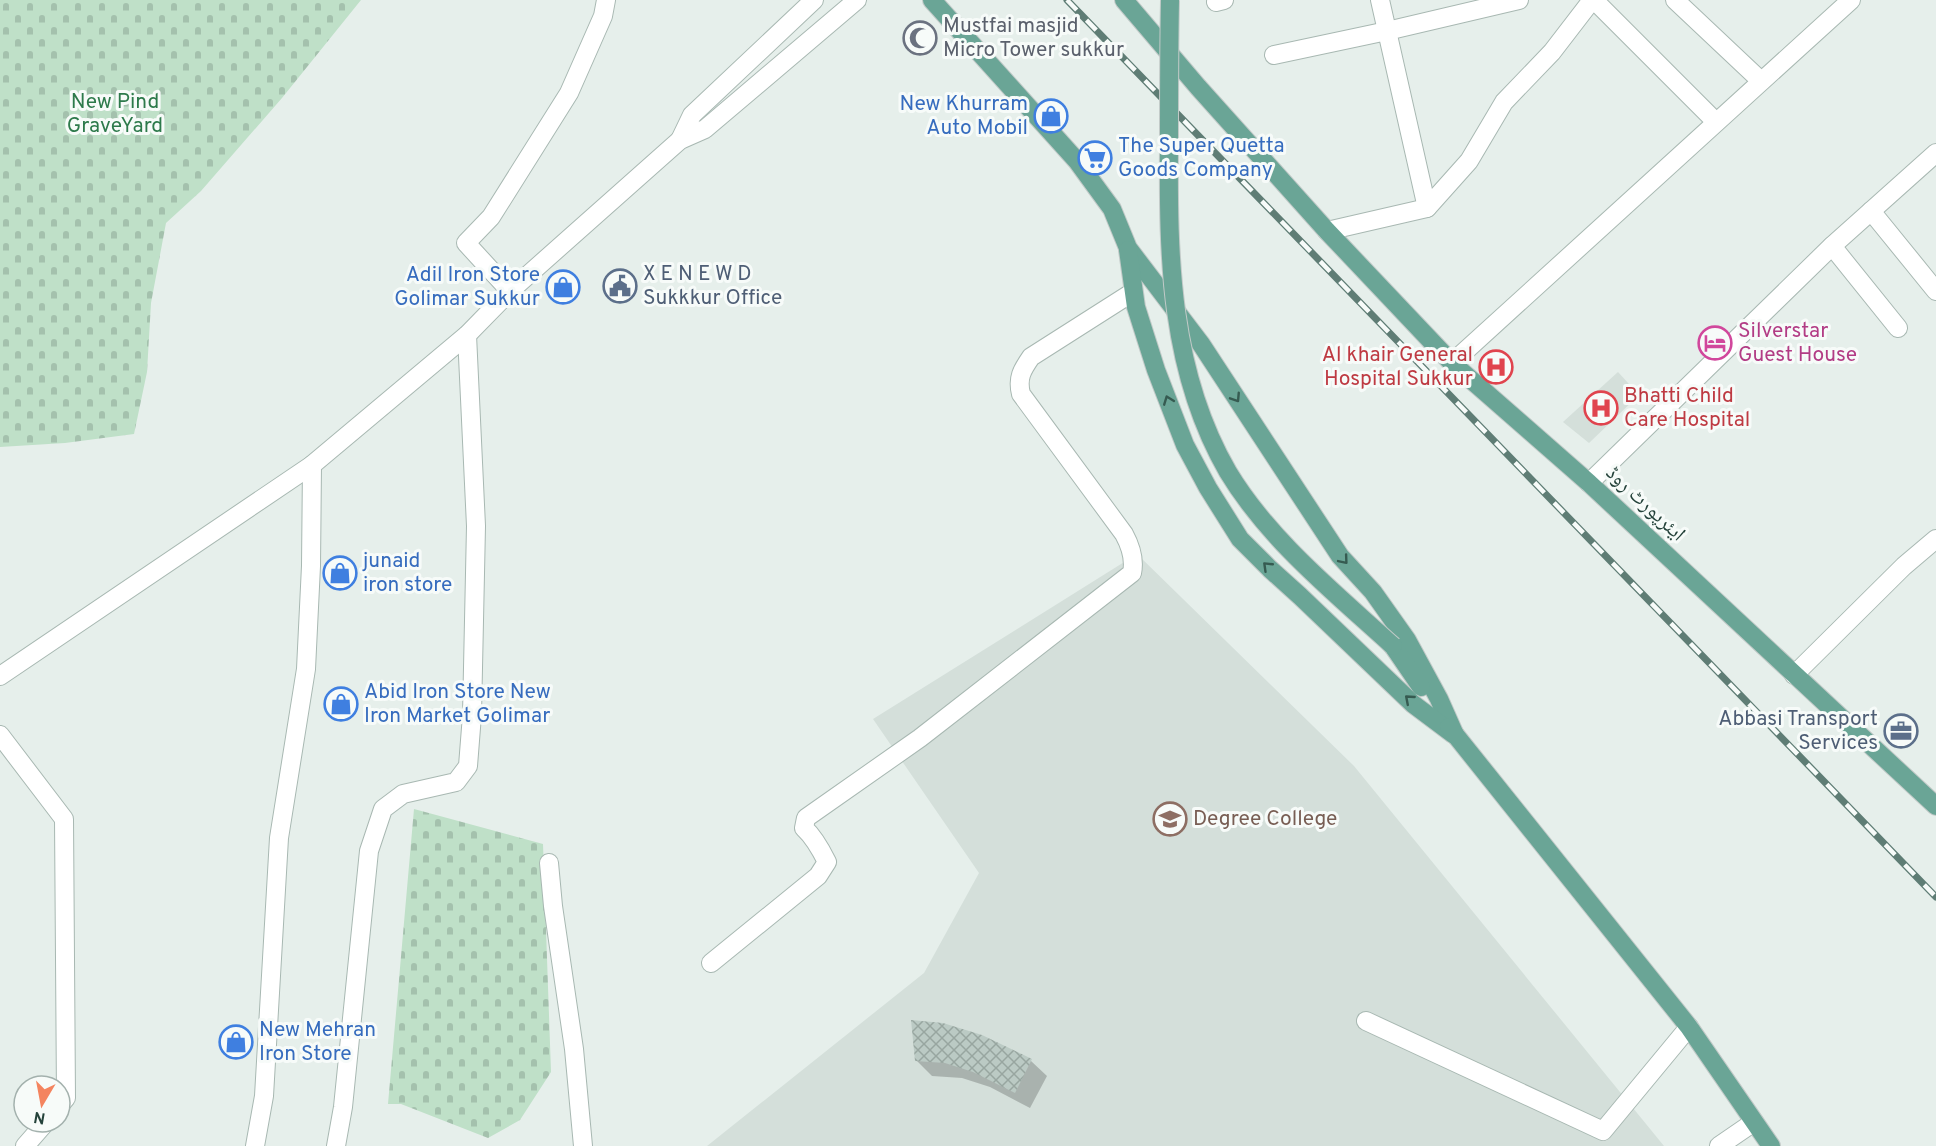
<svg xmlns="http://www.w3.org/2000/svg" width="1936" height="1146" viewBox="0 0 1936 1146" font-family="Overpass,'Noto Naskh Arabic',sans-serif">
<style>
.built{fill:#d4dfda}
.cemetery{fill:url(#cemetery-stones)}
.shadow{fill:#0003}
.building{fill:url(#building-cross-hatch)}
.lines{fill:none;stroke-linecap:round;stroke-linejoin:round}
.minor-casing{stroke:#a8b8b2;stroke-width:20}
.major-casing{stroke:#c2cac8;stroke-width:20}
.minor{stroke:#fff;stroke-width:18}
.major{stroke:#6aa596;stroke-width:18}
.rail-casing{stroke:#5f7d75;stroke-width:7}
.rail{stroke:#f7fbf9;stroke-width:4.5;stroke-dasharray:14;stroke-linecap:butt}
.major-bridge-casing{stroke:#c2cac8;stroke-width:20;stroke-linecap:butt}
.major-bridge{stroke:#6aa596;stroke-width:18}
.oneway{stroke:#365b51}
.labels{text-anchor:middle;dominant-baseline:central;stroke-width:6;stroke-linejoin:round;paint-order:stroke}
.worship-label{font-size:21px;fill:#5b616d;stroke:#f7fbf9;text-anchor:start}
.park-label{font-size:21px;fill:#2d7a4b;stroke:#f7fbf9}
.shop-label{font-size:21px;fill:#366cbe;stroke:#f7fbf9;text-anchor:start}
.service-label{font-size:21px;fill:#4e5e75;stroke:#f7fbf9;text-anchor:start}
.hotel-label{font-size:21px;fill:#b23c85;stroke:#f7fbf9;text-anchor:start}
.health-label{font-size:21px;fill:#be3a42;stroke:#f7fbf9;text-anchor:end}
.street-label{font-size:21px;fill:#24423a;stroke:#f7fbf9}
.education-label{font-size:21px;fill:#785e54;stroke:#f7fbf9;text-anchor:start}
</style>
<defs>
<pattern id="cemetery-stones" width="16" height="16" patternUnits="userSpaceOnUse" patternTransform="scale(1.5)"><rect width="16" height="16" fill="#bfe0c8"/><path d="M2 7V4a2 2 0 0 1 4 0v3zM10 15v-3a2 2 0 0 1 4 0v3z" fill="#a4c1ad"/></pattern>
<pattern id="building-cross-hatch" width="8" height="8" patternUnits="userSpaceOnUse" patternTransform="scale(1.5)"><rect width="8" height="8" fill="#bbcac4"/><path d="M0 0l8 8M0 8l8-8" fill="none" stroke="#98a6a0"/></pattern>
</defs>
<rect width="100%" height="100%" fill="#e6efeb"/>
<g class="built">
<path d="M 1618,372 L 1639,395 L 1589,443 L 1563,422 Z"/>
<path d="M 1137,554 L 1354,766 L 1664,1146 L 707,1146 L 924,973 L 979,873 L 873,719 Z"/>
</g>
<g class="cemetery">
<path d="M 0,0 L 361,0 L 282,98 L 201,191 L 166,223 L 151,303 L 147,372 L 134,434 L 65,443 L 0,447 Z"/>
<path d="M 414,809 L 543,844 L 551,1072 L 520,1120 L 488,1138 L 401,1104 L 388,1104 Z"/>
</g>
<path class="shadow" d="M 981,1037 L 1031,1061 L 1047,1076 L 1030,1108 L 990,1087 L 962,1078 L 932,1076 L 916,1060 Z"/>
<path class="building" d="M 911,1020 L 943,1023 L 982,1035 L 1032,1059 L 1015,1093 L 973,1072 L 945,1063 L 915,1061 Z"/>
<g class="lines">
<g class="minor-casing">
<g id="minor">
<path d="M 1380,0 L 1427,208"/>
<path d="M 1594,0 L 1716,122"/>
<path d="M 1675,0 L 1761,81"/>
<path d="M 1216,2 L 1224,0"/>
<path d="M 1274,55 L 1387,31 L 1519,0"/>
<path d="M 680,140 L 692,115 L 814,0"/>
<path d="M 1871,211 L 1936,291"/>
<path d="M 1327,231 L 1427,208 L 1469,161 L 1504,102 L 1552,52 L 1592,0"/>
<path d="M 1832,246 L 1898,328"/>
<path d="M 510,291 L 466,243 L 491,217 L 569,93 L 603,16 L 606,0"/>
<path d="M 1452,363 L 1851,0"/>
<path d="M 1589,483 L 1832,246 L 1936,153"/>
<path d="M 1794,675 L 1904,566 L 1936,539"/>
<path d="M 0,676 L 312,465"/>
<path d="M 0,735 L 64,819 L 66,1098 L 60,1105"/>
<path d="M 549,863 L 553,906 L 574,1049 L 583,1146"/>
<path d="M 711,963 L 818,876 L 827,862 C 821,850 814,837 804,828 L 806,818 L 920,738 L 1132,573 C 1135,559 1130,545 1124,534 L 1021,394 C 1017,378 1022,370 1031,357 L 1133,292"/>
<path d="M 1366,1021 L 1603,1131 L 1689,1027"/>
<path d="M 25,1146 L 46,1122"/>
<path d="M 255,1146 L 264,1096 L 279,838 L 306,669 L 311,566 L 312,465 L 467,335 L 510,291 L 680,140 L 705,129 L 857,0"/>
<path d="M 336,1146 L 343,1107 L 369,851 L 383,809 L 403,794 L 456,782 L 468,766 L 472,715 L 476,526 L 467,335"/>
<path d="M 1719,1146 L 1754,1122"/>
</g>
</g>
<g class="major-casing">
<g id="major">
<path d="M 932,0 L 1077,161 L 1112,209 L 1128,248 L 1201,344 L 1340,556 L 1373,592 L 1407,640 L 1439,699 L 1455,735"/>
<path d="M 1124,0 L 1198,87 L 1327,231 L 1452,363 L 1589,483 L 1936,806"/>
<path d="M 1128,250 L 1136,307 L 1156,370 L 1185,445 L 1208,488 L 1240,539 L 1270,569 L 1300,596 L 1413,704 L 1453,734"/>
<path d="M 1393,646 L 1421,687"/>
<path d="M 1449,727 L 1689,1027 L 1771,1146"/>
</g>
</g>
<use href="#minor" class="minor"/>
<use href="#major" class="major"/>
<g class="rail-casing">
<path id="rail" d="M 1067,0 L 1936,897"/>
</g>
<use href="#rail" class="rail"/>
<g class="major-bridge-casing">
<path id="major-bridge" d="M 1170,0 C 1169,48 1169,97 1169,145 C 1168,258 1170,372 1228,472 C 1269,540 1335,593 1393,646"/>
</g>
<use href="#major-bridge" class="major-bridge"/>
</g>
<defs><path id="oneway-chevron" d="M-2-3.5L2.5 0L-2 3.5" fill="none" stroke-width="1.6" stroke-linecap="round" stroke-linejoin="round" transform="scale(1.5)"/></defs>
<g class="oneway">
<use href="#oneway-chevron" transform="translate(1236 398) rotate(57)"/>
<use href="#oneway-chevron" transform="translate(1168 400) rotate(-111)"/>
<use href="#oneway-chevron" transform="translate(1344 560) rotate(50)"/>
<use href="#oneway-chevron" transform="translate(1267 566) rotate(-136)"/>
<use href="#oneway-chevron" transform="translate(1409 699) rotate(-139)"/>
</g>
<defs>
<g id="mosque-ring" transform="scale(1.725)"><circle r="9.5" fill="#f7fbf9" stroke="#6b7280" stroke-width="1.5"/><path d="M3.5-4.9A6 6 0 1 0 3.5 4.9A5 5 0 1 1 3.5-4.9Z" fill="#6b7280"/></g>
<g id="shop-ring" transform="scale(1.725)"><circle r="9.5" fill="#f7fbf9" stroke="#3f7fe0" stroke-width="1.5"/><path d="M-5-2.5h2.3a2.7 3.5 0 0 1 5.4 0H5L5.5 6h-11ZM-1.5-2.5h3a1.5 2.3 0 0 0-3 0Z" fill="#3f7fe0"/></g>
<g id="supermarket-ring" transform="scale(1.725)"><circle r="9.5" fill="#f7fbf9" stroke="#3f7fe0" stroke-width="1.5"/><path d="M-6-5.5h2.5l.6 2H6L4.5 2H-2.5L-4.4-4H-6ZM-1.5 3.2a1.3 1.3 0 1 0 .1 0ZM3 3.2a1.3 1.3 0 1 0 .1 0Z" fill="#3f7fe0"/></g>
<g id="civic-ring" transform="scale(1.725)"><circle r="9.5" fill="#f7fbf9" stroke="#5c6f8a" stroke-width="1.5"/><path d="M-.6-6.5H3V-4.5H.6V-3L4-1V1h2V6H-6V1h2V-1L-.6-3ZM-1.2 2.5V6h2.4V2.5Z" fill="#5c6f8a"/></g>
<g id="hotel-ring" transform="scale(1.725)"><circle r="9.5" fill="#f7fbf9" stroke="#d1479c" stroke-width="1.5"/><path d="M-6-4.5h1.5V1H6V5H4.5V3h-9V5H-6ZM-4 0a1.8 1.8 0 1 1 3.6 0ZM.5 0V-2.5h3Q6-2.5 6 0Z" fill="#d1479c"/></g>
<g id="hospital-ring" transform="scale(1.725)"><circle r="9.5" fill="#f7fbf9" stroke="#e0444e" stroke-width="1.5"/><path d="M-5-5h3v3.5h4V-5h3V5h-3V1.5h-4V5h-3Z" fill="#e0444e"/></g>
<g id="office-ring" transform="scale(1.725)"><circle r="9.5" fill="#f7fbf9" stroke="#5c6f8a" stroke-width="1.5"/><path d="M-6-3h4V-5.5h4V-3h4V5H-6ZM-1-4.5V-3h2v-1.5ZM-6 0V1H6V0Z" fill="#5c6f8a"/></g>
<g id="university-ring" transform="scale(1.725)"><circle r="9.5" fill="#f7fbf9" stroke="#8d6e63" stroke-width="1.5"/><path d="M0-5L7-2L0 1L-7-2ZM-4 1L0 2.5L4 1V4Q0 6-4 4Z" fill="#8d6e63"/></g>
</defs>
<g fill-rule="evenodd">
<use href="#mosque-ring" x="920" y="38"/>
<use href="#shop-ring" x="1051" y="116"/>
<use href="#supermarket-ring" x="1095" y="158"/>
<use href="#civic-ring" x="620" y="286"/>
<use href="#shop-ring" x="563" y="287"/>
<use href="#hotel-ring" x="1715" y="343"/>
<use href="#hospital-ring" x="1496" y="367"/>
<use href="#hospital-ring" x="1601" y="408"/>
<use href="#shop-ring" x="340" y="573"/>
<use href="#shop-ring" x="341" y="704"/>
<use href="#office-ring" x="1901" y="731"/>
<use href="#university-ring" x="1170" y="819"/>
<use href="#shop-ring" x="236" y="1042"/>
</g>
<g class="labels">
<g class="worship-label">
<text x="943" y="26">Mustfai masjid<tspan x="943" dy="24">Micro Tower sukkur</tspan></text>
</g>
<g class="park-label">
<text x="115" y="102">New Pind<tspan x="115" dy="24">GraveYard</tspan></text>
</g>
<g class="shop-label">
<text x="1028" y="104" text-anchor="end">New Khurram<tspan x="1028" dy="24">Auto Mobil</tspan></text>
<text x="1118" y="146">The Super Quetta<tspan x="1118" dy="24">Goods Company</tspan></text>
<text x="540" y="275" text-anchor="end">Adil Iron Store<tspan x="540" dy="24">Golimar Sukkur</tspan></text>
<text x="363" y="561">junaid<tspan x="363" dy="24">iron store</tspan></text>
<text x="364" y="692">Abid Iron Store New<tspan x="364" dy="24">Iron Market Golimar</tspan></text>
<text x="259" y="1030">New Mehran<tspan x="259" dy="24">Iron Store</tspan></text>
</g>
<g class="service-label">
<text x="643" y="274">X E N E W D<tspan x="643" dy="24">Sukkkur Office</tspan></text>
<text x="1878" y="719" text-anchor="end">Abbasi Transport<tspan x="1878" dy="24">Services</tspan></text>
</g>
<g class="hotel-label">
<text x="1738" y="331">Silverstar<tspan x="1738" dy="24">Guest House</tspan></text>
</g>
<g class="health-label">
<text x="1473" y="355">Al khair General<tspan x="1473" dy="24">Hospital Sukkur</tspan></text>
<text x="1624" y="396" text-anchor="start">Bhatti Child<tspan x="1624" dy="24">Care Hospital</tspan></text>
</g>
<g class="street-label">
<text transform="translate(1645 504) rotate(43)">ایئرپورٹ روڈ</text>
</g>
<g class="education-label">
<text x="1193" y="819">Degree College</text>
</g>
</g>
<g transform="translate(42 1104) rotate(190)"><circle r="28" fill="#f7fbf9" stroke="#a3b1ad" stroke-width="1.5"/>
<path d="M0-4.5L10 22L0 15L-10 22Z" fill="#f4845f"/>
<text y="-9" font-size="16" font-weight="bold" text-anchor="middle" fill="#24423a">N</text>
</g>
</svg>
